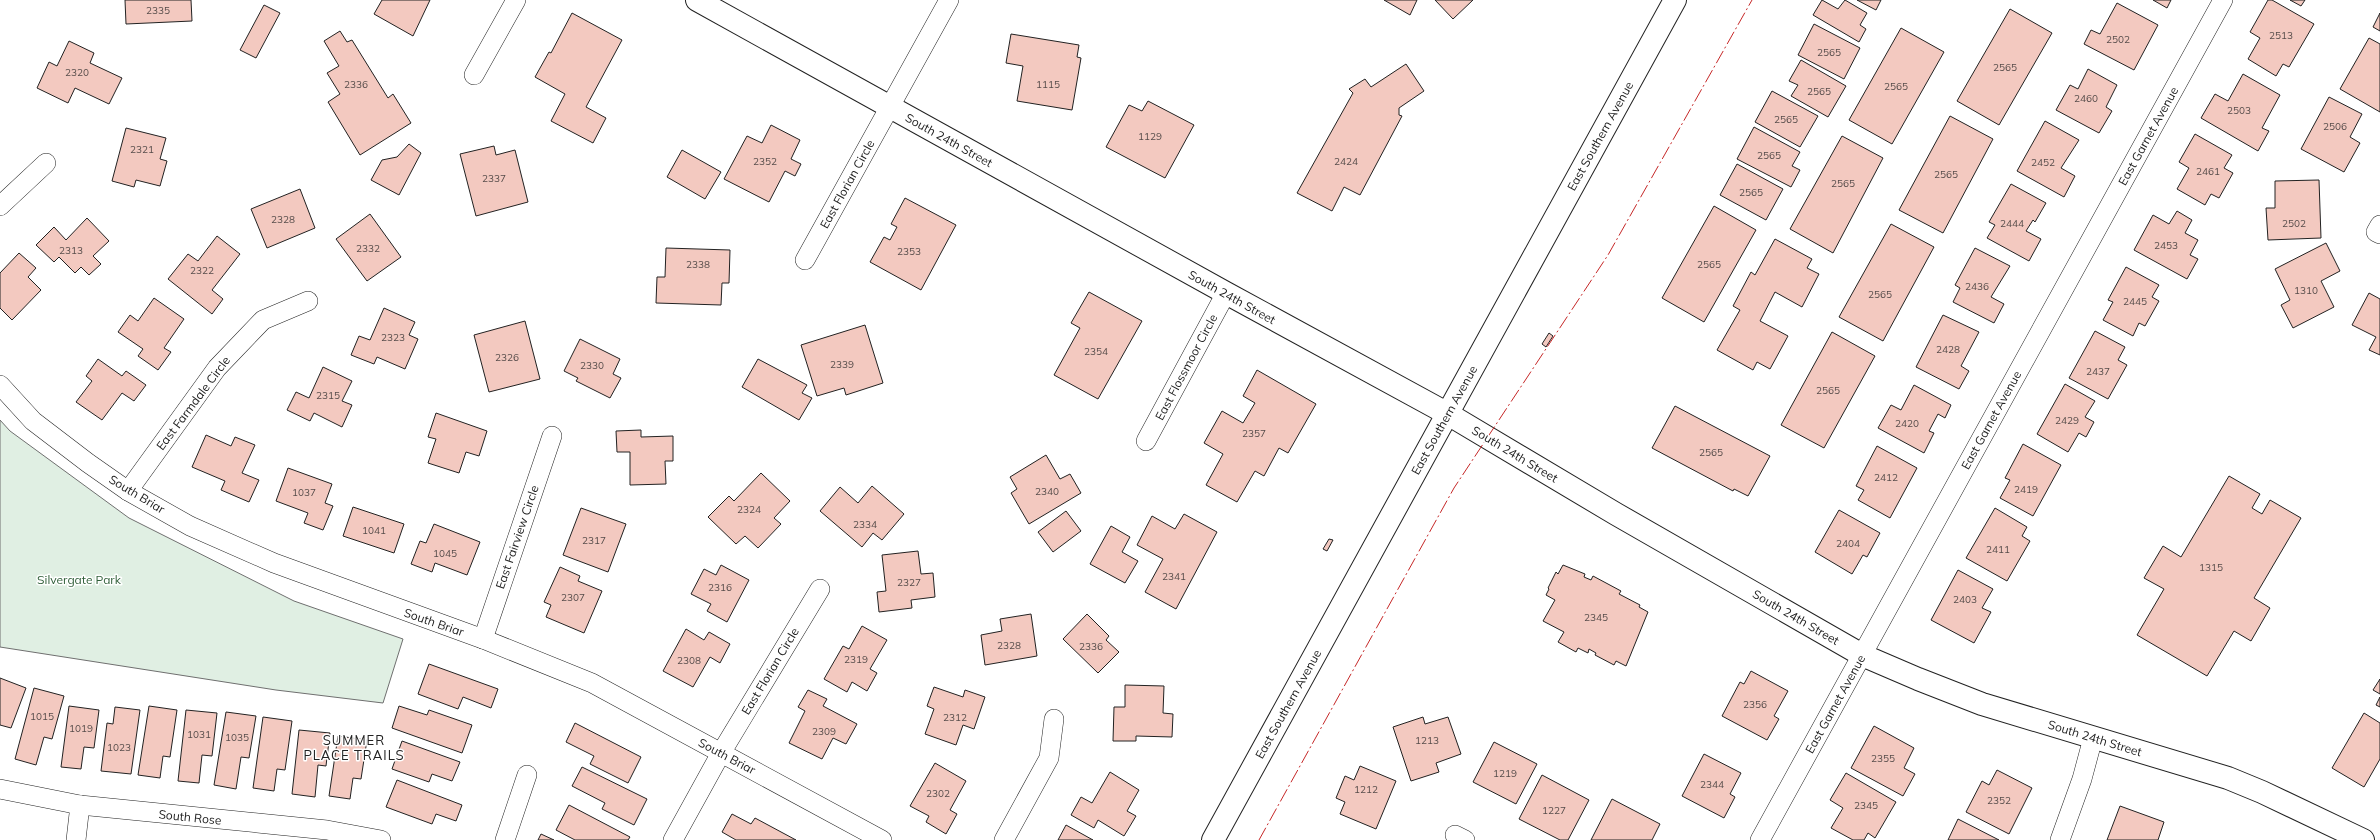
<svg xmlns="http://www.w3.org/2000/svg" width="2380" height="840" viewBox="0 0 2380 840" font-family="Mulish,sans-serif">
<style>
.green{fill:#e0efe3;stroke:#6f6f6f}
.building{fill:#f3c9c0;stroke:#222}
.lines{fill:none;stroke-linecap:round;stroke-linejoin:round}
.street-casing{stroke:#222;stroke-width:20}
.secondary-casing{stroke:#222;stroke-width:24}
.street{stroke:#fff;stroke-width:19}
.secondary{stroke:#fff;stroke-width:22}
.power{stroke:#c62828;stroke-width:1;stroke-dasharray:14 3 2 3;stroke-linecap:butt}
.labels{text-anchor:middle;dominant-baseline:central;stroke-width:3;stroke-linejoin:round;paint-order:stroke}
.number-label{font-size:10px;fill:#564c4a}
.street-label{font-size:12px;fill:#222;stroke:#fff}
.park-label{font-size:12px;fill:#2f5e38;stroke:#fff}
.neighbourhood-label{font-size:13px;letter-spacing:1px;fill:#222;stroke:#fff}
</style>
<rect width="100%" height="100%" fill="#fff"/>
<path class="green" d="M 0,420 L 10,431 L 129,518 L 294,601 L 403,639 L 383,703 L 276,690 L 0,647 Z"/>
<g class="building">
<path d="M 125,0 L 191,0 L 192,21 L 126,24 Z"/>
<path d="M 382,0 L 430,0 L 413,36 L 374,14 Z"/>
<path d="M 1384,0 L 1417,0 L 1410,15 Z"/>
<path d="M 1435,0 L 1473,0 L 1453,19 Z"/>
<path d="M 1822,0 L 1838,9 L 1845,0 L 1867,13 L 1860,25 L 1866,29 L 1859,42 L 1813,15 Z"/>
<path d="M 1857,0 L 1881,0 L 1876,10 Z"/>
<path d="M 2153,0 L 2171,0 L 2167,8 Z"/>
<path d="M 2268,0 L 2272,0 L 2314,24 L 2289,67 L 2283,64 L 2276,76 L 2248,59 L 2260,38 L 2250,32 Z"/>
<path d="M 2290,0 L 2305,0 L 2301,6 Z"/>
<path d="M 2117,3 L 2158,25 L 2134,70 L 2084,44 L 2091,30 L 2100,34 Z"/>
<path d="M 264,5 L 280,13 L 256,58 L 240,50 Z"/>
<path d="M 2010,9 L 2052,33 L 1999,125 L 1957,101 Z"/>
<path d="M 572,13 L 622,40 L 586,107 L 606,118 L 593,143 L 551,121 L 565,94 L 535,77 L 549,52 L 551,53 Z"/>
<path d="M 2380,13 L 2380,31 L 2373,27 Z"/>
<path d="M 1814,24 L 1860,48 L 1844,79 L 1798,55 Z"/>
<path d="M 1901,28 L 1944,52 L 1892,144 L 1849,120 Z"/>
<path d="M 340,31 L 347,42 L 352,40 L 388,98 L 393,94 L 411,123 L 360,155 L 328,102 L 340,94 L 327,73 L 339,66 L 324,41 Z"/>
<path d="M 1011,34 L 1079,45 L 1077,57 L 1081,58 L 1072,110 L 1017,101 L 1023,66 L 1006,63 Z"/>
<path d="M 2369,38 L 2380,44 L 2380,112 L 2340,89 Z"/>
<path d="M 69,41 L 94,53 L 90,63 L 122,78 L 109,104 L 75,88 L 68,103 L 37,88 L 49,62 L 57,66 Z"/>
<path d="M 1801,60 L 1846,86 L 1828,117 L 1791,96 L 1798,85 L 1789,81 Z"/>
<path d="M 1406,64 L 1424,91 L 1399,108 L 1399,115 L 1402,116 L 1360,195 L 1344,187 L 1332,211 L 1297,193 L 1353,93 L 1349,89 L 1365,79 L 1371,87 Z"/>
<path d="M 2088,69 L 2117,85 L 2106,107 L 2112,111 L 2099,133 L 2056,110 L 2070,85 L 2078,89 Z"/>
<path d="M 2243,74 L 2280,95 L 2262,128 L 2269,131 L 2258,151 L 2201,118 L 2215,94 L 2228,101 Z"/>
<path d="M 1772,91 L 1818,116 L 1800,147 L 1755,122 Z"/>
<path d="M 2329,97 L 2362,114 L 2350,137 L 2360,143 L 2344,172 L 2301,149 Z"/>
<path d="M 1148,101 L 1194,125 L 1165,178 L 1106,147 L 1129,105 L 1142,111 Z"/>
<path d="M 1950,116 L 1993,139 L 1943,233 L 1899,210 Z"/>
<path d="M 2045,121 L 2079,140 L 2061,168 L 2075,176 L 2064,197 L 2017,171 Z"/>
<path d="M 771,125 L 800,140 L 791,159 L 801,164 L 795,176 L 785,171 L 769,202 L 724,179 L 747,136 L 762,143 Z"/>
<path d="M 1754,127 L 1800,152 L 1792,166 L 1800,170 L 1791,187 L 1737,159 Z"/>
<path d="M 126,128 L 166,138 L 160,159 L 167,161 L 160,186 L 136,180 L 134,187 L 112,181 Z"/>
<path d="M 2195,134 L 2232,155 L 2224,168 L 2233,173 L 2219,198 L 2211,194 L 2205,205 L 2177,189 L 2189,168 L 2179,162 Z"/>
<path d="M 1842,136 L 1883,158 L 1833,253 L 1790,229 Z"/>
<path d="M 409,144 L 421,153 L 399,195 L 371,180 L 382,160 L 397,157 Z"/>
<path d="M 494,146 L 496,155 L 515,150 L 528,202 L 476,216 L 460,154 Z"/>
<path d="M 682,150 L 721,172 L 705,199 L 667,177 Z"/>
<path d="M 1737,164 L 1783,189 L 1766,220 L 1720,195 Z"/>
<path d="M 2319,180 L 2321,238 L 2268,240 L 2266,208 L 2275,208 L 2275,181 Z"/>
<path d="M 2011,184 L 2046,203 L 2035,222 L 2033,220 L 2026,231 L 2041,239 L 2029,261 L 1987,238 L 1995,225 L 1989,222 Z"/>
<path d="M 300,189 L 315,228 L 267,248 L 251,209 Z"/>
<path d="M 905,198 L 956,225 L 921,290 L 870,262 L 884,237 L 890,240 L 897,227 L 891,224 Z"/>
<path d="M 1714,206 L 1756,230 L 1704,322 L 1662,298 Z"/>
<path d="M 2177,211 L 2192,220 L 2185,233 L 2198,240 L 2190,255 L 2198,259 L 2187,279 L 2134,250 L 2153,215 L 2169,224 Z"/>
<path d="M 370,214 L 401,257 L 367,281 L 336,239 Z"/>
<path d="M 87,218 L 109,241 L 93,256 L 101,264 L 89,275 L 81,267 L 75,273 L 59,257 L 54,262 L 36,245 L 54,227 L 66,240 Z"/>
<path d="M 1891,224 L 1934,247 L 1883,341 L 1839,317 Z"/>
<path d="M 217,236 L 240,254 L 212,290 L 223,299 L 212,314 L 168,279 L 188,254 L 198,261 Z"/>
<path d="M 1775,239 L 1812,259 L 1807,268 L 1819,274 L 1802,307 L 1775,292 L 1760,321 L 1788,336 L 1770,369 L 1757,362 L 1753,370 L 1717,350 L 1740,310 L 1733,306 L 1751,272 L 1755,275 Z"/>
<path d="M 2326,243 L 2340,271 L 2321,281 L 2334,307 L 2293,328 L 2281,305 L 2290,300 L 2275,269 Z"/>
<path d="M 666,248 L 730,250 L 729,283 L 722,283 L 721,305 L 656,303 L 657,277 L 665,277 Z"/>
<path d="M 1975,248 L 2010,266 L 1991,297 L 2004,304 L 1994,323 L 1953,302 L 1960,288 L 1955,285 Z"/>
<path d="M 19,253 L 36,268 L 28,277 L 41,290 L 12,320 L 0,308 L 0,273 Z"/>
<path d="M 2126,267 L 2159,285 L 2152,297 L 2159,301 L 2145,326 L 2139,323 L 2133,336 L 2103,320 L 2113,302 L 2108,300 Z"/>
<path d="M 1089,292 L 1142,321 L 1098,399 L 1054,375 L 1080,328 L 1071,323 Z"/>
<path d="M 2369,293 L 2380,299 L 2380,355 L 2369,350 L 2376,337 L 2352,325 Z"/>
<path d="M 154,298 L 184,319 L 164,348 L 171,352 L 158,370 L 138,356 L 143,349 L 118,332 L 130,315 L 138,321 Z"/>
<path d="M 384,308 L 415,322 L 409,335 L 418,339 L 405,369 L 377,357 L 374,364 L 351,355 L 359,336 L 370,340 Z"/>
<path d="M 1943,315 L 1979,332 L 1961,366 L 1969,371 L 1959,389 L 1916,367 Z"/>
<path d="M 525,321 L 540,379 L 489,392 L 474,335 Z"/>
<path d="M 865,325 L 883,383 L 846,395 L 844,388 L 817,396 L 801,345 Z"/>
<path d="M 2095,331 L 2125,347 L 2118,360 L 2127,365 L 2108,399 L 2069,378 Z"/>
<path d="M 1832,332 L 1875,356 L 1824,448 L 1781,425 Z"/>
<path d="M 1549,333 L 1553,336 L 1546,347 L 1542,344 Z"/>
<path d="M 580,339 L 620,359 L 613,374 L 621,378 L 610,398 L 576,381 L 578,378 L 564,371 Z"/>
<path d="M 98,359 L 122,376 L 126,371 L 146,385 L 134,401 L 122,393 L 102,420 L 76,402 L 92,381 L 86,376 Z"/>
<path d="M 758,359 L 807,385 L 802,393 L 812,398 L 799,420 L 742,387 Z"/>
<path d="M 323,367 L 352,381 L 342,401 L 352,405 L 342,427 L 314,413 L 310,421 L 287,410 L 296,392 L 309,398 Z"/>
<path d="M 1257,370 L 1316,404 L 1288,453 L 1279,448 L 1264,476 L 1255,471 L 1237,502 L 1206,485 L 1223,454 L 1204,443 L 1222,411 L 1243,423 L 1255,403 L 1243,396 Z"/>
<path d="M 2065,384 L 2095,401 L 2085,417 L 2094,422 L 2086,437 L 2079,433 L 2068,452 L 2037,434 Z"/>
<path d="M 1914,385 L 1951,405 L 1945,418 L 1938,414 L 1929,431 L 1934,433 L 1924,453 L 1878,428 L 1891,405 L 1901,410 Z"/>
<path d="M 1675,406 L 1770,456 L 1748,496 L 1734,489 L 1733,491 L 1652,448 Z"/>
<path d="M 436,413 L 487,431 L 479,456 L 466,452 L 459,473 L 428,463 L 436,439 L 428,437 Z"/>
<path d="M 641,430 L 641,437 L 673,436 L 673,461 L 665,461 L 666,484 L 630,485 L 630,452 L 617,452 L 616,431 Z"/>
<path d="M 206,435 L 231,446 L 235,437 L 255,445 L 242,473 L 259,480 L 249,502 L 221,490 L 225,481 L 192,467 Z"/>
<path d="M 2023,444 L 2061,465 L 2033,516 L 2000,498 L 2010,480 L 2005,478 Z"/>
<path d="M 1877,446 L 1917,468 L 1890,518 L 1858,500 L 1864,490 L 1856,486 Z"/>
<path d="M 1046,455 L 1060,479 L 1070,474 L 1081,493 L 1029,524 L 1011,493 L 1017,489 L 1010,477 Z"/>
<path d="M 288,468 L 332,484 L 325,503 L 333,506 L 323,530 L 304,523 L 308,513 L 276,501 Z"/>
<path d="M 761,473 L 790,501 L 774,518 L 781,524 L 758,548 L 745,536 L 736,544 L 708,517 L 729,496 L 734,501 Z"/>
<path d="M 2229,476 L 2260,494 L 2252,508 L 2262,514 L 2270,500 L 2301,518 L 2254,598 L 2270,608 L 2251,641 L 2234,631 L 2207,676 L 2137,635 L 2164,589 L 2144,578 L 2163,546 L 2181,557 Z"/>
<path d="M 872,486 L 904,514 L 882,540 L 873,533 L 862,547 L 820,511 L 840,487 L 858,503 Z"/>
<path d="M 353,507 L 404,524 L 394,553 L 343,536 Z"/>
<path d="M 581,508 L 626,524 L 608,572 L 563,555 Z"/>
<path d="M 1995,508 L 2027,527 L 2022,536 L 2030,541 L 2007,581 L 1966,558 Z"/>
<path d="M 1839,510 L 1880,533 L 1867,557 L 1863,555 L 1852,574 L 1815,552 Z"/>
<path d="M 1066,511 L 1081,531 L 1053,552 L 1038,532 Z"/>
<path d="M 1184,514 L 1217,532 L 1176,609 L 1145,592 L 1163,559 L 1137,545 L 1152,516 L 1175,529 Z"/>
<path d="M 434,524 L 480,542 L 467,575 L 435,563 L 432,572 L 411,564 L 420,541 L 426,543 Z"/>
<path d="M 1111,526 L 1130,537 L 1122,552 L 1138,561 L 1125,583 L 1090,564 Z"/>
<path d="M 1329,539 L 1333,540 L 1327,551 L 1323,549 Z"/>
<path d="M 918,551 L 921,574 L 933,573 L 935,597 L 911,600 L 912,608 L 879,612 L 877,592 L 886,591 L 882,555 Z"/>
<path d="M 721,565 L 749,580 L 727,622 L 707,611 L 711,604 L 691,594 L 704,569 L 716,575 Z"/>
<path d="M 1563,565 L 1585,574 L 1584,577 L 1591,580 L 1593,576 L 1621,591 L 1619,594 L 1640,605 L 1639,607 L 1648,612 L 1626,666 L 1616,661 L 1614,665 L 1595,655 L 1596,653 L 1589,649 L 1588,653 L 1578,648 L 1576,652 L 1558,642 L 1564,632 L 1543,621 L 1555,600 L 1546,595 L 1549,589 L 1548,588 L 1556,572 L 1558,574 Z"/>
<path d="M 560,567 L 580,576 L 578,581 L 602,591 L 584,633 L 546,617 L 551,605 L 544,602 Z"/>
<path d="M 1958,570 L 1993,589 L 1982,608 L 1991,612 L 1974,643 L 1931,620 Z"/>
<path d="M 1031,614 L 1037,656 L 985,665 L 981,635 L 1002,631 L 1000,619 Z"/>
<path d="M 1087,614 L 1109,636 L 1106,640 L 1119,652 L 1098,673 L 1063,639 Z"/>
<path d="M 862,626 L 887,640 L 870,669 L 877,673 L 867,691 L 852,682 L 847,692 L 824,679 L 843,646 L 849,649 Z"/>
<path d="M 686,629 L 704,640 L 709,632 L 730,644 L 720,663 L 710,657 L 693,687 L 663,671 Z"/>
<path d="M 429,664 L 498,689 L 491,708 L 463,697 L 458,709 L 418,694 Z"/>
<path d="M 1751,671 L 1788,691 L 1774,716 L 1779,719 L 1767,740 L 1722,716 L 1740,682 L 1744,684 Z"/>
<path d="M 0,678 L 26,688 L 11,728 L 0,725 Z"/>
<path d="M 2380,679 L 2380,694 L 2373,690 Z"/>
<path d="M 1125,685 L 1164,686 L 1163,713 L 1173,714 L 1172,737 L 1136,736 L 1136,741 L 1113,741 L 1114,707 L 1125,707 Z"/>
<path d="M 934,687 L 963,697 L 965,690 L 985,697 L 974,729 L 963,725 L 956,745 L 925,734 L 934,709 L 927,706 Z"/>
<path d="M 34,688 L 64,696 L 52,739 L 44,737 L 36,765 L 15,759 Z"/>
<path d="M 808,690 L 827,699 L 823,706 L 857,724 L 846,744 L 833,738 L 822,759 L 789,743 L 805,711 L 798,707 Z"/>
<path d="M 2380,697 L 2380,707 L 2376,705 Z"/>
<path d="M 69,706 L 99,710 L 94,748 L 84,747 L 81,769 L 61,767 Z"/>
<path d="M 149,706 L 177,710 L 170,757 L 163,756 L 160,778 L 138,775 Z"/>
<path d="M 399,706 L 427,715 L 429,710 L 472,725 L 462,753 L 392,728 Z"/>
<path d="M 115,707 L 140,710 L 131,774 L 101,771 L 107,723 L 113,724 Z"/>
<path d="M 186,710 L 217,713 L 212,756 L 202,755 L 199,783 L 178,781 Z"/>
<path d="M 226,712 L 256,716 L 249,758 L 241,757 L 236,789 L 214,785 Z"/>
<path d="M 2364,713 L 2380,723 L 2380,759 L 2364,787 L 2332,768 Z"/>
<path d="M 263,717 L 292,721 L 285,770 L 277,769 L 274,791 L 253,788 Z"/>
<path d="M 1423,717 L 1425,724 L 1448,717 L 1461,754 L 1436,763 L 1439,772 L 1411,781 L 1393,727 Z"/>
<path d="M 575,723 L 641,757 L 628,783 L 590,764 L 594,756 L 566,742 Z"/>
<path d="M 1874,726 L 1914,748 L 1904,768 L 1915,774 L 1903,796 L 1851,768 Z"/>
<path d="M 299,730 L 330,733 L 326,766 L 318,765 L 315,797 L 292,794 Z"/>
<path d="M 338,736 L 367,740 L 361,779 L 353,778 L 350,799 L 329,796 Z"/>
<path d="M 402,741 L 460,762 L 452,781 L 432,774 L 429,782 L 392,769 Z"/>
<path d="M 1494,742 L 1537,764 L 1516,804 L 1473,782 Z"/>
<path d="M 1704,754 L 1741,773 L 1730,794 L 1735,797 L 1724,818 L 1682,796 Z"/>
<path d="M 935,763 L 966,781 L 950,810 L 957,814 L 946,834 L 926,822 L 929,816 L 910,806 Z"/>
<path d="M 1360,766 L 1396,781 L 1376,829 L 1340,814 L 1345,802 L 1336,798 L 1345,776 L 1354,780 Z"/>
<path d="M 582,767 L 647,799 L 634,825 L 602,809 L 605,803 L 572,786 Z"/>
<path d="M 1997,770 L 2032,788 L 2009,834 L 1966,812 L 1982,781 L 1989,785 Z"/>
<path d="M 1110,772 L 1139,790 L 1127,811 L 1136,816 L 1124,836 L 1098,820 L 1094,828 L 1071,815 L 1081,797 L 1092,803 Z"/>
<path d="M 1846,773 L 1896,802 L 1875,838 L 1868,833 L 1864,840 L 1853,840 L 1831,828 L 1843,808 L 1830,800 Z"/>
<path d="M 1542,775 L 1589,800 L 1568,840 L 1560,840 L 1519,819 Z"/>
<path d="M 397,780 L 462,805 L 456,821 L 436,814 L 432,824 L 386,807 Z"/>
<path d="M 1612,799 L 1660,824 L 1652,840 L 1591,840 Z"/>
<path d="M 569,805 L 630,837 L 628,840 L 575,840 L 556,830 Z"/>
<path d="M 2120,806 L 2164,822 L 2158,840 L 2107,840 Z"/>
<path d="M 732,814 L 751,824 L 755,818 L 796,840 L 736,840 L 722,832 Z"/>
<path d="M 1958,819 L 1999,840 L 1948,840 Z"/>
<path d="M 1066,825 L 1093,840 L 1058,840 Z"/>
<path d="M 541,834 L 554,840 L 538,840 Z"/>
</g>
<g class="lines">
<g class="street-casing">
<g id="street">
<path d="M 474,75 L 516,0"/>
<path d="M 0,206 L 46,163"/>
<path d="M 2380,225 L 2376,232 L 2380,234"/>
<path d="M 805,260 L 949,0"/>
<path d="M 0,385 L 33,421 L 88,463 L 128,491 L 190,526 L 274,563 L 483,639 L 592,683 L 882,840"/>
<path d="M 1146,441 L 1226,293"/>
<path d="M 128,491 L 217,368 L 263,320 L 308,301"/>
<path d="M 483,639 L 552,436"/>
<path d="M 0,789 L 80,805 L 327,830 L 381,840"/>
<path d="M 1455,835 L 1465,840"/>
<path d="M 76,840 L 80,805"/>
<path d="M 505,840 L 527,775"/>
<path d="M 673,840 L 721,753 L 820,589"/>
<path d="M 1004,840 L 1049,758 L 1054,719"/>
<path d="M 1760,840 L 2223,0"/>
<path d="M 2060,840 L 2082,779 L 2093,738"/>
</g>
</g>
<g class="secondary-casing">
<g id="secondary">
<path d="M 697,0 L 1226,293 L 1448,414 L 1616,514 L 1862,655 L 1918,679 L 1982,704 L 2228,778 L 2262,792 L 2363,840"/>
<path d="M 1213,840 L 1675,0"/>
</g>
</g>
<use href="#street" class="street"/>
<use href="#secondary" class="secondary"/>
<path class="power" d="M 1259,840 L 1454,488 L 1608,255 L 1752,0"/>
</g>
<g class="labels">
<g class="number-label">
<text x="158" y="10">2335</text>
<text x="2281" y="35">2513</text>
<text x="2118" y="39">2502</text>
<text x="1829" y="52">2565</text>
<text x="2005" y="67">2565</text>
<text x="77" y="72">2320</text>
<text x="356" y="84">2336</text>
<text x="1048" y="84">1115</text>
<text x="1896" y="86">2565</text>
<text x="1819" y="91">2565</text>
<text x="2086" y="98">2460</text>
<text x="2239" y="110">2503</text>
<text x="1786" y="119">2565</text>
<text x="2335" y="126">2506</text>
<text x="1150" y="136">1129</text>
<text x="142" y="149">2321</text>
<text x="1769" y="155">2565</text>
<text x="765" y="161">2352</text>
<text x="1346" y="161">2424</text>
<text x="2043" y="162">2452</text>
<text x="2208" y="171">2461</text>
<text x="1946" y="174">2565</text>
<text x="494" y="178">2337</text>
<text x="1843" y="183">2565</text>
<text x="1751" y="192">2565</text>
<text x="283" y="219">2328</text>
<text x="2012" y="223">2444</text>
<text x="2294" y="223">2502</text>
<text x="2166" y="245">2453</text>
<text x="368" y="248">2332</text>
<text x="71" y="250">2313</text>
<text x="909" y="251">2353</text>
<text x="698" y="264">2338</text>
<text x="1709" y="264">2565</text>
<text x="202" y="270">2322</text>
<text x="1977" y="286">2436</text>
<text x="2306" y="290">1310</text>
<text x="1880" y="294">2565</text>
<text x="2135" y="301">2445</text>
<text x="393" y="337">2323</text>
<text x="1948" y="349">2428</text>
<text x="1096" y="351">2354</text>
<text x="507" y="357">2326</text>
<text x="842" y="364">2339</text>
<text x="592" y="365">2330</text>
<text x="2098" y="371">2437</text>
<text x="1828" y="390">2565</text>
<text x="328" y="395">2315</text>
<text x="2067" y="420">2429</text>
<text x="1907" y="423">2420</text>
<text x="1254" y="433">2357</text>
<text x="1711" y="452">2565</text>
<text x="1886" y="477">2412</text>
<text x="2026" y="489">2419</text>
<text x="1047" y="491">2340</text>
<text x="304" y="492">1037</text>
<text x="749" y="509">2324</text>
<text x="865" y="524">2334</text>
<text x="374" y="530">1041</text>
<text x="594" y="540">2317</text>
<text x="1848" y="543">2404</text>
<text x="1998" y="549">2411</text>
<text x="445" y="553">1045</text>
<text x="2211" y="567">1315</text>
<text x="1174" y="576">2341</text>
<text x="909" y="582">2327</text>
<text x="720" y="587">2316</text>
<text x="573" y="597">2307</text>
<text x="1965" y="599">2403</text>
<text x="1596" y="617">2345</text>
<text x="1009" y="645">2328</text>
<text x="1091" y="646">2336</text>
<text x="856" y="659">2319</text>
<text x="689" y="660">2308</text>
<text x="1755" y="704">2356</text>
<text x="42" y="716">1015</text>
<text x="955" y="717">2312</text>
<text x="81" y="728">1019</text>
<text x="824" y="731">2309</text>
<text x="199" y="734">1031</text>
<text x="237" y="737">1035</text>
<text x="1427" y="740">1213</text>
<text x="119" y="747">1023</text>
<text x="1883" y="758">2355</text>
<text x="1505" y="773">1219</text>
<text x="1712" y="784">2344</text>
<text x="1366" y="789">1212</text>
<text x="938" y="793">2302</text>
<text x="1999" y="800">2352</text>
<text x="1866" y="805">2345</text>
<text x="1554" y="810">1227</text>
</g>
<g class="street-label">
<text transform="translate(1600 136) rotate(-61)">East Southern Avenue</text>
<text transform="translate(2148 136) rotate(-61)">East Garnet Avenue</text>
<text transform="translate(949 140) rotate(29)">South 24th Street</text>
<text transform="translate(847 184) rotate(-61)">East Florian Circle</text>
<text transform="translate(1232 297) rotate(29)">South 24th Street</text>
<text transform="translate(1186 367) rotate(-62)">East Flossmoor Circle</text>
<text transform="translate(193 403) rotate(-53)">East Farmdale Circle</text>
<text transform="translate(1444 420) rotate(-61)">East Southern Avenue</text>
<text transform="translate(1991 420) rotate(-61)">East Garnet Avenue</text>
<text transform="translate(1515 454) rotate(31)">South 24th Street</text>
<text transform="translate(137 494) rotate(31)">South Briar</text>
<text transform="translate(517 537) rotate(-71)">East Fairview Circle</text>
<text transform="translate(1796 617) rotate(30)">South 24th Street</text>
<text transform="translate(434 622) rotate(19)">South Briar</text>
<text transform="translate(770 671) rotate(-59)">East Florian Circle</text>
<text transform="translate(1288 704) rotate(-61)">East Southern Avenue</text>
<text transform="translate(1835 704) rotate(-61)">East Garnet Avenue</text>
<text transform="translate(2095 738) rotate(17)">South 24th Street</text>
<text transform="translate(727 756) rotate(28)">South Briar</text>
<text transform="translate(190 817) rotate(6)">South Rose</text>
</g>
<g class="park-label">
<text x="79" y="579">Silvergate Park</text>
</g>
<g class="neighbourhood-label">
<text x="354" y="740">SUMMER<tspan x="354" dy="15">PLACE TRAILS</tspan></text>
</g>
</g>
</svg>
